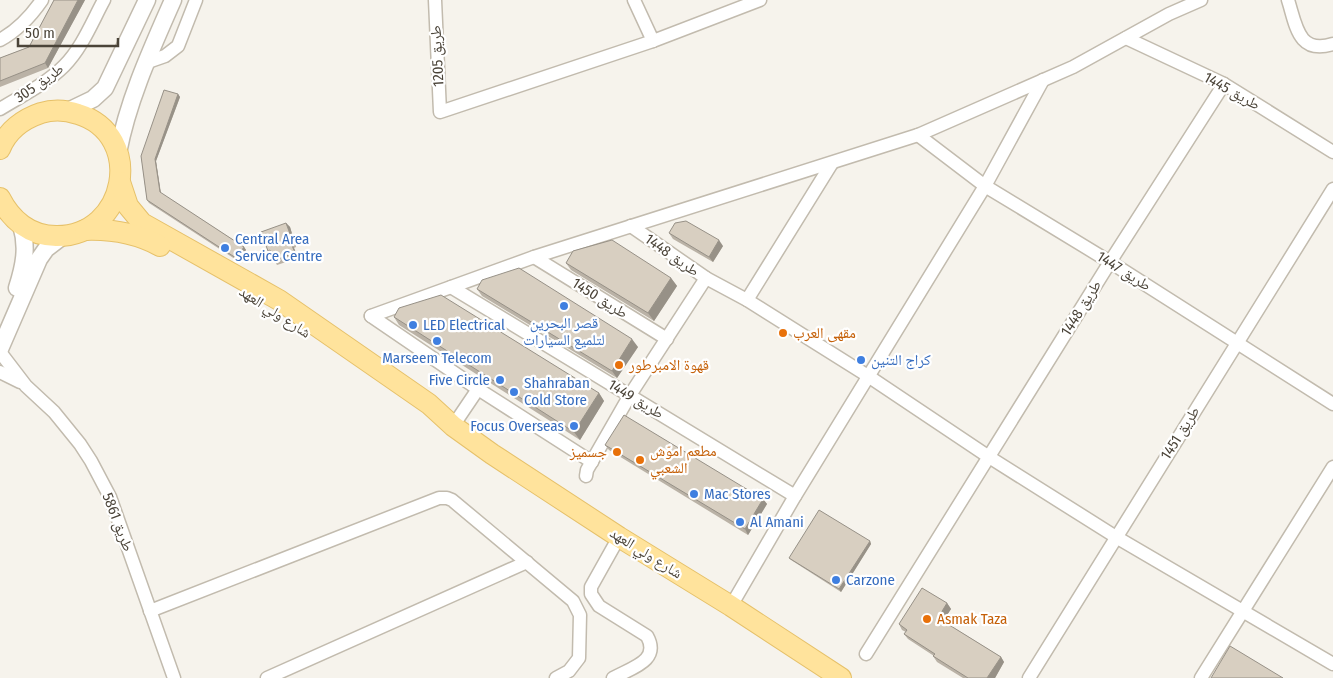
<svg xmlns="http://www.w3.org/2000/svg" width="1333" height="678" viewBox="0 0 1333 678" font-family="'Fira Sans Condensed','Noto Naskh Arabic',sans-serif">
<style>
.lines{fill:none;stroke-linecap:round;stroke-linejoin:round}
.minor-casing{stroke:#c2bbae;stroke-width:15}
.tertiary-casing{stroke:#c2bbae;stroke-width:19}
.primary-casing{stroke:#e6c16a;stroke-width:22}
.minor{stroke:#fff;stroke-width:12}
.tertiary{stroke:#fff;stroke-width:16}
.primary{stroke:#ffe39c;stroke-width:20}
.wall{fill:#bab2a6}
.shaded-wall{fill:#979187}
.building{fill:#d8cfc1;stroke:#979187}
.shop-dot{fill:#3f7fe0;stroke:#fff;stroke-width:2}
.food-dot{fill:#e8710a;stroke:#fff;stroke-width:2}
.labels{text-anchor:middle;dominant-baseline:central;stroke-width:4.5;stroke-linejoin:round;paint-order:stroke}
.street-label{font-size:15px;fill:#4b4439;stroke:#fff}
.shop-label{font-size:15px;fill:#366cbe;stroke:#fff;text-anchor:start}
.food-label{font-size:15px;fill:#c56008;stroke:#fff;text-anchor:start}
</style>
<rect width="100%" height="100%" fill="#f6f3ec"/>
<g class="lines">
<g class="minor-casing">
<g id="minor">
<path d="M 435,0 L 440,112 L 653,41 L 760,0"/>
<path d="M 634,0 L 653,41"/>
<path d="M 1288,0 C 1296,25 1298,55 1333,44"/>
<path d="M 1126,38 L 1224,84 L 1333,152"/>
<path d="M 0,40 C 18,30 31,16 42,0"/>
<path d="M 145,63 L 165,56 L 178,46 L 196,0"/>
<path d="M 0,109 C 21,96 46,84 64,66 C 82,48 92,22 104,0"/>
<path d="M 918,135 L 985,186 L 1110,262 L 1333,404"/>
<path d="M 631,226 L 706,278 L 747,300 L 868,376 L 989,457 L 1116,537 L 1333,664"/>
<path d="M 534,257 L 667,339"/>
<path d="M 451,287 L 795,496"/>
<path d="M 747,300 L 832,163"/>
<path d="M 371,316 L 534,257 L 918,135 L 1073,67 L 1169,14 L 1201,0"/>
<path d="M 371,316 L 478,389 L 592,462"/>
<path d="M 0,352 L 26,386 L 54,412 L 80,444 L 91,461 L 110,497 L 174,678"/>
<path d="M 0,372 L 20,382"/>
<path d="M 453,426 L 478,389"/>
<path d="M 586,476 L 587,470 L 630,395 L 706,278"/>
<path d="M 731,606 L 795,496 L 985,186 L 1043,80"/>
<path d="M 150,611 L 439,498 L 447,498 L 452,500 L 573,601 L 580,615 L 579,658 L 569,671 L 556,678"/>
<path d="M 866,654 L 1110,262 L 1224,84"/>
<path d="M 267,678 L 527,562"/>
<path d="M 613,678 C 631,668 661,661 647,636 L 599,606 L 591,594 L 591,587 L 619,537"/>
<path d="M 1029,678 L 1333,189"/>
<path d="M 1201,678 L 1333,467"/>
</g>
</g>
<g class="tertiary-casing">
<g id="tertiary">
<path d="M 68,111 L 93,99 L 105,88 L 147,0"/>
<path d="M 118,153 C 128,100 151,50 173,0"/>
<path d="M 17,288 C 24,266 28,247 21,225"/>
<path d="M 0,349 L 39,259 L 46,249 L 63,236"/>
</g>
</g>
<g class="primary-casing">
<g id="primary">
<path d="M 0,149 C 7,131 23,119 41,113 C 54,109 66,110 78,114 C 146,135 127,237 56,236 C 30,236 11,220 0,198"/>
<path d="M 120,182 L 128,206 L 142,223 L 279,300 L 429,404 L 453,426 L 492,454 L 619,537 L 731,606 L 841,678"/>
<path d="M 85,230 C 112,229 136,233 160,246"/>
</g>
</g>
<use href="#minor" class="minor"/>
<use href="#tertiary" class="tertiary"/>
<use href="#primary" class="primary"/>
</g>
<g class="wall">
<path d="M 54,0 L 85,0 L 48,68 L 0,87 L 0,58 L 29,47 Z"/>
<path d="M 178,94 L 180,97 L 156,161 L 161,193 L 244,247 L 246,250 L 238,261 L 149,203 L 147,200 L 141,156 Z"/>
<path d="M 286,223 L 290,227 L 296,247 L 294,248 L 298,258 L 277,265 L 274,260 L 272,256 L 271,256 L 268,251 Z"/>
<path d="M 669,233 L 723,246 L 713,262 L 673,239 Z"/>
<path d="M 566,263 L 671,278 L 677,286 L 654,321 L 571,270 Z"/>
<path d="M 477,289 L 638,347 L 617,378 L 482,296 Z"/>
<path d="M 394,317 L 599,393 L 604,401 L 580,440 L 399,325 Z"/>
<path d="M 605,445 L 763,499 L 767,504 L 748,535 L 609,450 Z"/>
<path d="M 870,541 L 871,544 L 841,592 L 791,560 L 789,558 Z"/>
<path d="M 947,603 L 951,609 L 943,621 L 1001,657 L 1004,662 L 995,678 L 963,678 L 937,662 L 933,656 L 934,656 L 908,639 L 904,634 L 906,632 L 902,630 L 899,624 Z"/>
</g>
<g class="shaded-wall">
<path d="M 78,0 L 85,0 L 48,68 L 45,63 Z"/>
<path d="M 178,94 L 180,97 L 156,161 L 161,195 L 160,192 L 155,159 Z"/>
<path d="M 286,223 L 290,227 L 296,247 L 293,242 Z"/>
<path d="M 719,240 L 723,246 L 713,262 L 709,257 Z"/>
<path d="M 291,243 L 294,248 L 298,258 L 295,253 Z"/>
<path d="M 244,247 L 246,250 L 238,261 L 236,258 Z"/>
<path d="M 671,278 L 677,286 L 654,321 L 648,313 Z"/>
<path d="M 632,339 L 638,347 L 617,378 L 612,371 Z"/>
<path d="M 599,393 L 604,401 L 580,440 L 574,432 Z"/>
<path d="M 763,499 L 767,504 L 748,535 L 745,529 Z"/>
<path d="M 870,541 L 871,544 L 841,592 L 839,589 Z"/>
<path d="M 947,603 L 951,609 L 942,623 L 938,618 Z"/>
<path d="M 1001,657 L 1004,662 L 995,678 L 987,678 Z"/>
</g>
<g class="building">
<path d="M 54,0 L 78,0 L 45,63 L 0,81 L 0,58 L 29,47 Z"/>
<path d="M 164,90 L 178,94 L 155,159 L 160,192 L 244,247 L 236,258 L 147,200 L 141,156 Z"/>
<path d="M 686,221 L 719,240 L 709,257 L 669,233 L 675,223 Z"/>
<path d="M 286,223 L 293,242 L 291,243 L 295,253 L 274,260 L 270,250 L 268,251 L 261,232 Z"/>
<path d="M 612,240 L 671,278 L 648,313 L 566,263 L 573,251 Z"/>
<path d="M 519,268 L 632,339 L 612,371 L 477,289 L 482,280 Z"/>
<path d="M 441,295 L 599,393 L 574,432 L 394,317 L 399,308 Z"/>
<path d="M 624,415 L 763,499 L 745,529 L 605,445 Z"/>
<path d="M 819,510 L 870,541 L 839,589 L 789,558 Z"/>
<path d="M 922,588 L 947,603 L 938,618 L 1001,657 L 987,678 L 968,678 L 933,656 L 935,654 L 904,634 L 907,630 L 899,624 Z"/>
<path d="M 1230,646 L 1283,678 L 1211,678 Z"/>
</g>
<g class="shop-dot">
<circle cx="225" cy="248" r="5"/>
<circle cx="564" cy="306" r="5"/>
<circle cx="413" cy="325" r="5"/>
<circle cx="437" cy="341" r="5"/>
<circle cx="861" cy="360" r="5"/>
<circle cx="500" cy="380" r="5"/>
<circle cx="514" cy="392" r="5"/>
<circle cx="574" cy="426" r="5"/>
<circle cx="694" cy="494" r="5"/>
<circle cx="740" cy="522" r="5"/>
<circle cx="836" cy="580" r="5"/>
</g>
<g class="food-dot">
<circle cx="783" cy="333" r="5"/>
<circle cx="619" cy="365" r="5"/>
<circle cx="617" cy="452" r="5"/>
<circle cx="640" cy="460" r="5"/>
<circle cx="927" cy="619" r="5"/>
</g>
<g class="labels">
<g class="street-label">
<text transform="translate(437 56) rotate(-93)">طريق 1205</text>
<text transform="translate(39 83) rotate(-35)">طريق 305</text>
<text transform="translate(1232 91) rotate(29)">طريق 1445</text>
<text transform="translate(672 255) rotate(35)">طريق 1448</text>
<text transform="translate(1124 271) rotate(32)">طريق 1447</text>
<text transform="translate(600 298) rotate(32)">طريق 1450</text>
<text transform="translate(1081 308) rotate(-58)">طريق 1448</text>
<text transform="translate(275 312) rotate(33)">شارع ولي العهد</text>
<text transform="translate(636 399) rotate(31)">طريق 1449</text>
<text transform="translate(1180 433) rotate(-58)">طريق 1451</text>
<text transform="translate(118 522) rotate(69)">طريق 5861</text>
<text transform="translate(646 553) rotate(32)">شارع ولي العهد</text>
</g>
<g class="shop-label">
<text x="235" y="239">Central Area<tspan x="235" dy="17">Service Centre</tspan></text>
<text x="564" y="323" text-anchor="middle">قصر البحرين<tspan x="564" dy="17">لتلميع السيارات</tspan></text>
<text x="423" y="325">LED Electrical</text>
<text x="437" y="358" text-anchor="middle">Marseem Telecom</text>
<text x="871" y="360">كراج التنين</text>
<text x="490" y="380" text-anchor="end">Five Circle</text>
<text x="524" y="383">Shahraban<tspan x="524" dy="17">Cold Store</tspan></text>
<text x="564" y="426" text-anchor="end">Focus Overseas</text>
<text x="704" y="494">Mac Stores</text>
<text x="750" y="522">Al Amani</text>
<text x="846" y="580">Carzone</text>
</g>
<g class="food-label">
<text x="793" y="333">مقهى العرب</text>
<text x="629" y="365">قهوة الامبرطور</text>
<text x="650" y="451">مطعم اموّش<tspan x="650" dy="17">الشعبي</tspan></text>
<text x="607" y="452" text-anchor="end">جسميز</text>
<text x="937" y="619">Asmak Taza</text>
</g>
</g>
<path d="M18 38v8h100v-8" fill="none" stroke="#4b4439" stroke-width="2.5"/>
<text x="25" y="38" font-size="15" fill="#4b4439" stroke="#ffffff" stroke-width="4" paint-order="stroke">50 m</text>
</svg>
